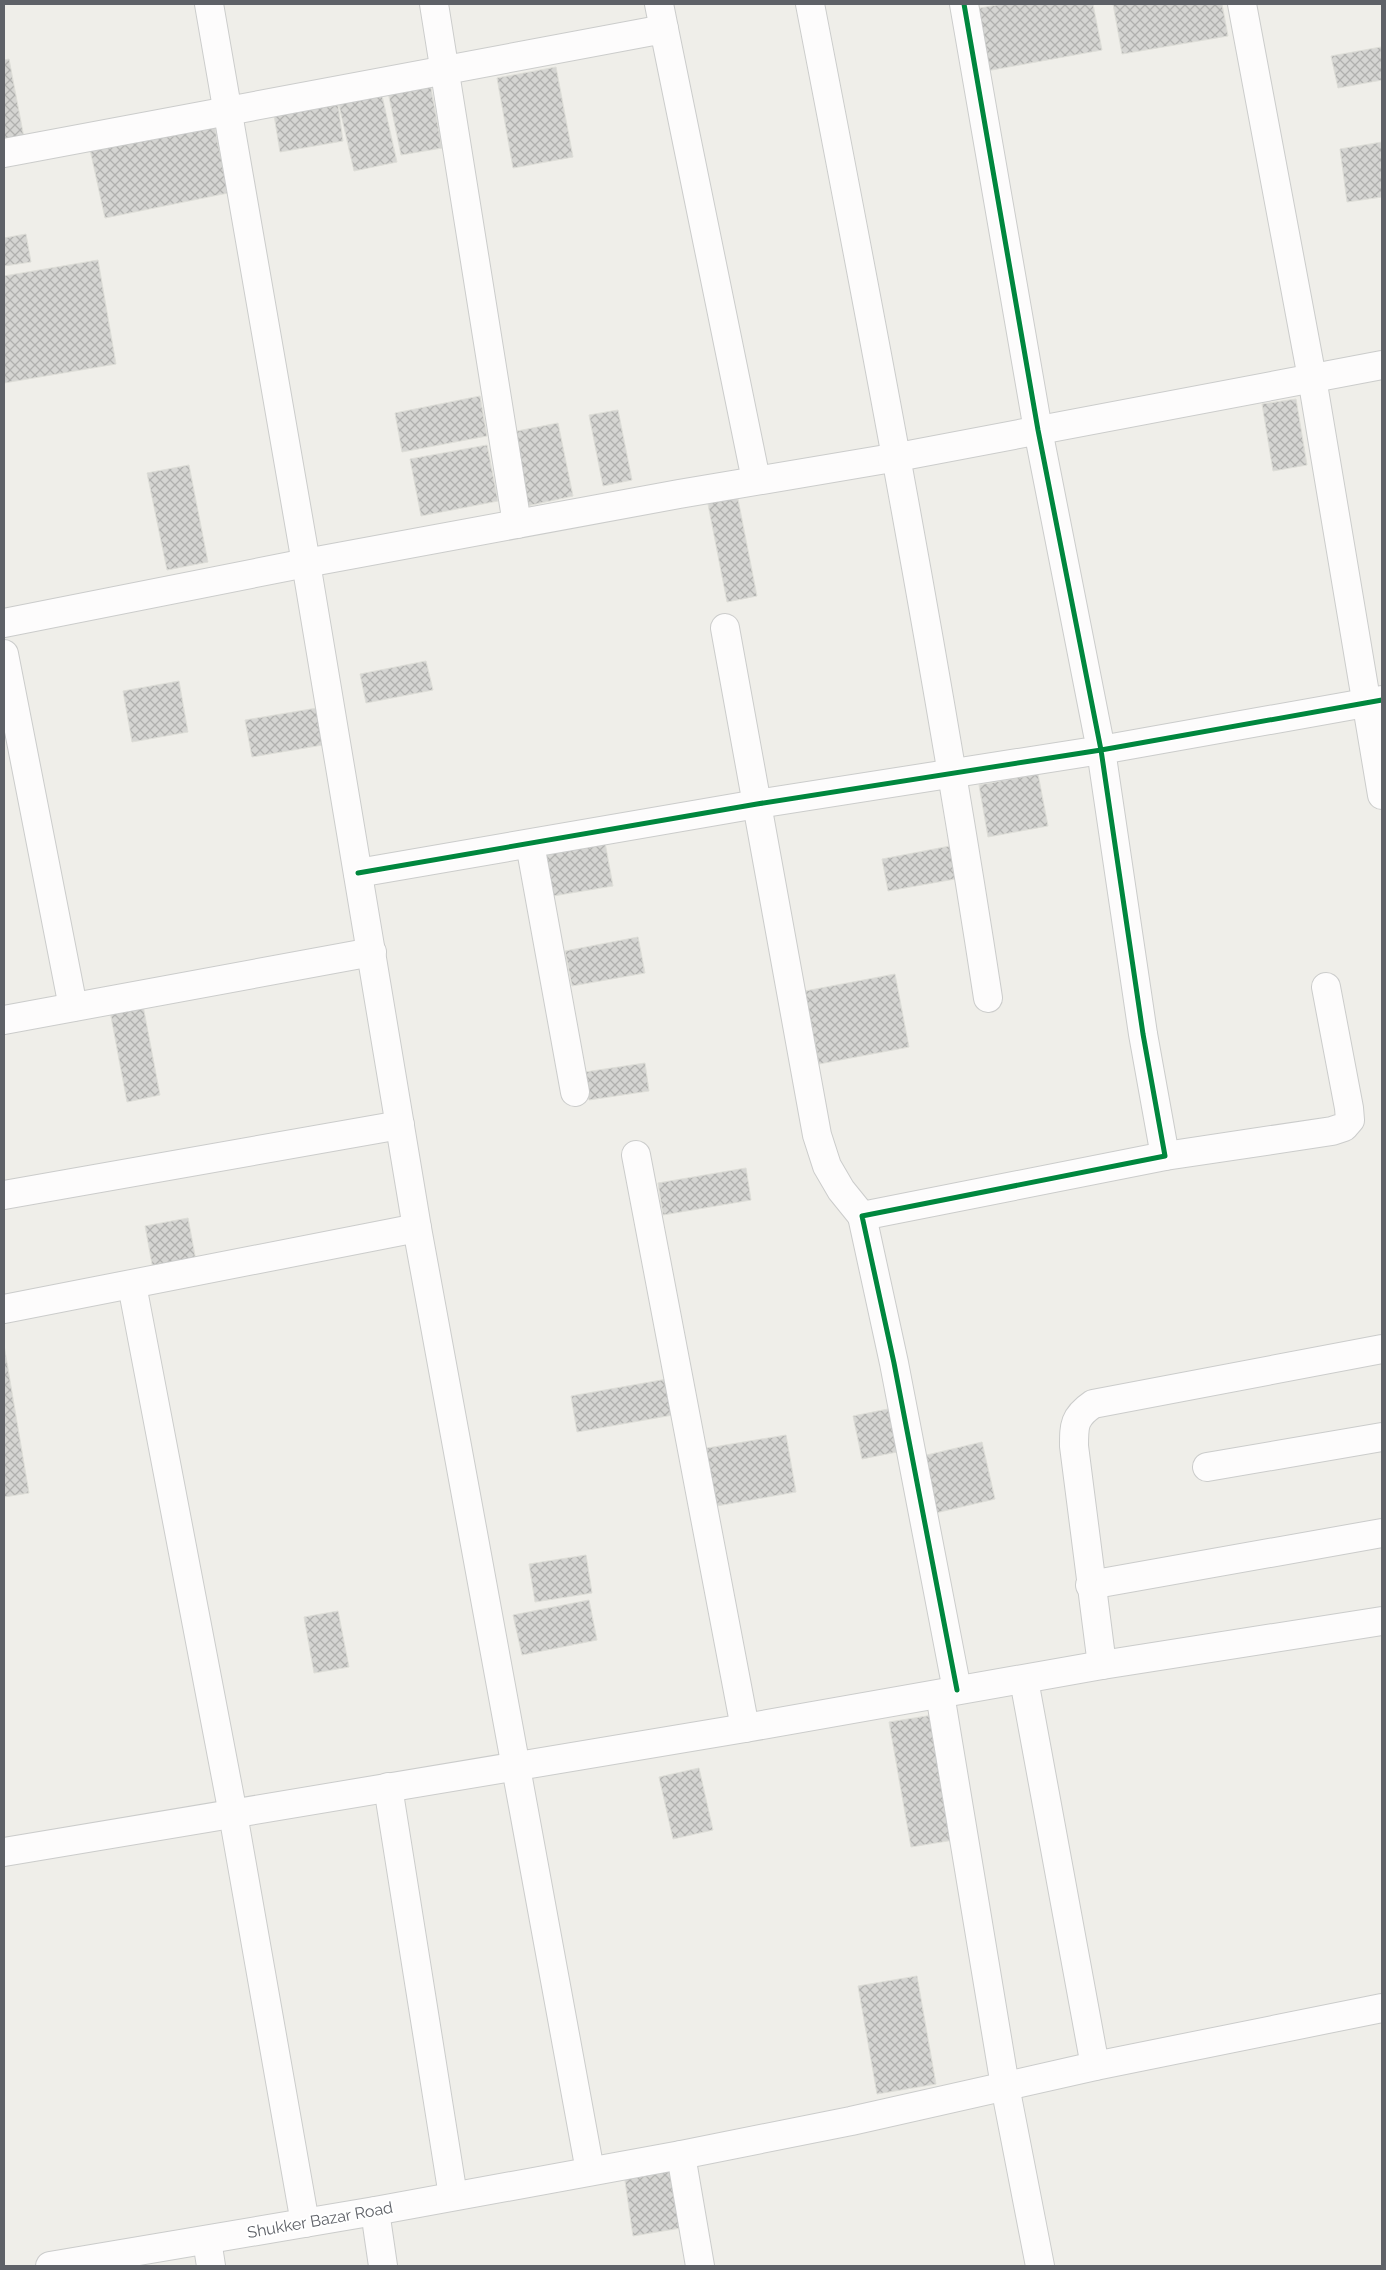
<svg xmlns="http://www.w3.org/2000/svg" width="1386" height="2270" viewBox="0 0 1386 2270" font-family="Raleway,sans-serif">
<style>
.building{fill:url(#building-cross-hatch);stroke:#deded8}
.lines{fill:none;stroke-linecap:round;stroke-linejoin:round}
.minor-casing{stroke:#cbcccb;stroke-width:30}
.minor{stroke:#fdfcfc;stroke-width:28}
.cycleway-casing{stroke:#fff;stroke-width:8}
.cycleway{stroke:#00873e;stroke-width:5}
.labels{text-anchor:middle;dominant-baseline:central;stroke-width:4;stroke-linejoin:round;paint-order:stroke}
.street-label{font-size:16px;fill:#5e6167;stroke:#fff}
</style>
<defs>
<pattern id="building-cross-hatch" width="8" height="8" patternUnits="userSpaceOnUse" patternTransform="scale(1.25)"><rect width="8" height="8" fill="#d5d5d2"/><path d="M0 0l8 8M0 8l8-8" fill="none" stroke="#b0b0ae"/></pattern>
</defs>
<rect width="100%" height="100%" fill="#efeee9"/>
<g class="building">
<path d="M 1002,4 L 1093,4 L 1102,50 L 981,72 L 970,10 Z"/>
<path d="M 1113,4 L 1222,4 L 1228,36 L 1122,54 Z"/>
<path d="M 1381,47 L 1382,80 L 1338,88 L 1331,56 Z"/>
<path d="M 9,59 L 25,143 L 4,147 L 4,60 Z"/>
<path d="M 556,67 L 573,157 L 513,168 L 497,78 Z"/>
<path d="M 430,83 L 442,148 L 401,155 L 388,92 Z"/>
<path d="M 381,91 L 397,162 L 354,171 L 338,101 Z"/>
<path d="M 338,105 L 343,141 L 280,152 L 274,115 Z"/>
<path d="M 213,119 L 228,193 L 105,218 L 89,145 Z"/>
<path d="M 1382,142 L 1382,197 L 1347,202 L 1340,149 Z"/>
<path d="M 26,234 L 31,262 L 4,266 L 4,238 Z"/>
<path d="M 98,260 L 116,364 L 4,383 L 4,276 Z"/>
<path d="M 480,396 L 487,436 L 402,452 L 395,413 Z"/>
<path d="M 1296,399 L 1307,465 L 1273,471 L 1262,404 Z"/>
<path d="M 618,410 L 632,480 L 603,486 L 589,415 Z"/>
<path d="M 558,423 L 573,496 L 527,506 L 512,432 Z"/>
<path d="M 487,445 L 498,501 L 421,516 L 410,459 Z"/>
<path d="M 189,465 L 208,562 L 167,570 L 147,473 Z"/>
<path d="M 737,494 L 757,596 L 727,602 L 707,499 Z"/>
<path d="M 426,661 L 433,690 L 366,703 L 360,674 Z"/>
<path d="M 179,681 L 188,732 L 132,742 L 123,691 Z"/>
<path d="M 317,708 L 323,745 L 252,757 L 245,720 Z"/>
<path d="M 1038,774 L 1048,826 L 988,837 L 979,785 Z"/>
<path d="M 604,837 L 613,886 L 547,897 L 539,849 Z"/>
<path d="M 950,846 L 955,879 L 888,891 L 882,859 Z"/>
<path d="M 638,937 L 645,973 L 572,986 L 565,951 Z"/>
<path d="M 895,974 L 909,1047 L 819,1064 L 805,991 Z"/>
<path d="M 142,1000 L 160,1095 L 127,1102 L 109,1006 Z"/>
<path d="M 645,1063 L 649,1091 L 589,1100 L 585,1072 Z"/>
<path d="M 746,1168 L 751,1200 L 663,1215 L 658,1183 Z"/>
<path d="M 188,1218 L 197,1266 L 154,1275 L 145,1226 Z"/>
<path d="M 4,1345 L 29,1493 L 4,1497 Z"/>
<path d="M 667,1379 L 673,1415 L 577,1432 L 571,1396 Z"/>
<path d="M 893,1408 L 902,1451 L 862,1459 L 853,1416 Z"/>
<path d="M 786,1435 L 796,1492 L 711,1507 L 701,1449 Z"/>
<path d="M 982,1442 L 995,1499 L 927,1515 L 914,1458 Z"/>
<path d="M 586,1555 L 592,1593 L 535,1602 L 529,1564 Z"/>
<path d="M 589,1600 L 597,1640 L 522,1655 L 513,1615 Z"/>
<path d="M 338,1611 L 349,1667 L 314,1673 L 304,1617 Z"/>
<path d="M 933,1715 L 954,1840 L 911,1847 L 889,1722 Z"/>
<path d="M 699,1768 L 713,1830 L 673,1839 L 659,1777 Z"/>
<path d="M 917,1976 L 936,2084 L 877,2094 L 858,1986 Z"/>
<path d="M 671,2166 L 681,2228 L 633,2236 L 624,2174 Z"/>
</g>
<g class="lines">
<g class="minor-casing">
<g id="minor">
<path d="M 209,4 L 306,563 L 417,1228"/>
<path d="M 434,4 L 517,524"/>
<path d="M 659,4 L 664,29"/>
<path d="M 810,4 C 874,335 937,664 988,998"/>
<path d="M 1242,4 L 1312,378 L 1382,795"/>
<path d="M 4,153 L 664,29 L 756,480"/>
<path d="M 4,623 L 306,563 L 679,494 L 898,457 L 1382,365"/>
<path d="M 725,628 L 817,1135 L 827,1166 L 841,1190 L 862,1216"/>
<path d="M 4,654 L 73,1007"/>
<path d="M 530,844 L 575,1092"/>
<path d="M 358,873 L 757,804 L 1101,750 L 1038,430 L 964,4"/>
<path d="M 4,1020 L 372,952"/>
<path d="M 636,1155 L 745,1728"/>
<path d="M 1165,1156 L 1332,1131 L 1344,1127 L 1350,1120 L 1349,1108 L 1326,987"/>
<path d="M 4,1195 L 400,1125"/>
<path d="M 132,1285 L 233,1814 L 305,2223"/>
<path d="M 4,1309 L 417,1228 L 590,2171"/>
<path d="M 1207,1467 L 1382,1437"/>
<path d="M 1090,1585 L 1382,1533"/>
<path d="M 1102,1665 L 1074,1446 C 1074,1425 1074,1417 1093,1404 L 1382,1349"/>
<path d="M 1024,1680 L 1095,2066"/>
<path d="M 957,1690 L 894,1363 L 862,1216 L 1165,1156 L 1143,1034 L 1101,750 L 1382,700"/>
<path d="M 940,1694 L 1005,2086 L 1040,2266"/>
<path d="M 388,1787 L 453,2196"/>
<path d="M 4,1852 L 745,1728 L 1102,1665 L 1382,1621"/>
<path d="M 681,2155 L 700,2266"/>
<path d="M 375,2211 L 383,2266"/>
<path d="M 207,2240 L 211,2266"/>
<path d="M 50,2266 L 375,2211 L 681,2155 L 851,2121 L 1095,2066 L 1382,2008"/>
</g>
</g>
<use href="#minor" class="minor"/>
<g class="cycleway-casing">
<g id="cycleway">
<path d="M 358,873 L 757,804 L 1101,750 L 1038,430 L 964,4"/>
<path d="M 957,1690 L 894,1363 L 862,1216 L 1165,1156 L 1143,1034 L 1101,750 L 1382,700"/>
</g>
</g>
<use href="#cycleway" class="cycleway"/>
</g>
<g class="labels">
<g class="street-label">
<text transform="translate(320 2220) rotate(-10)">Shukker Bazar Road</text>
</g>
</g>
<rect width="1386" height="2270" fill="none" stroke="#5e6167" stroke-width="10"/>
</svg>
